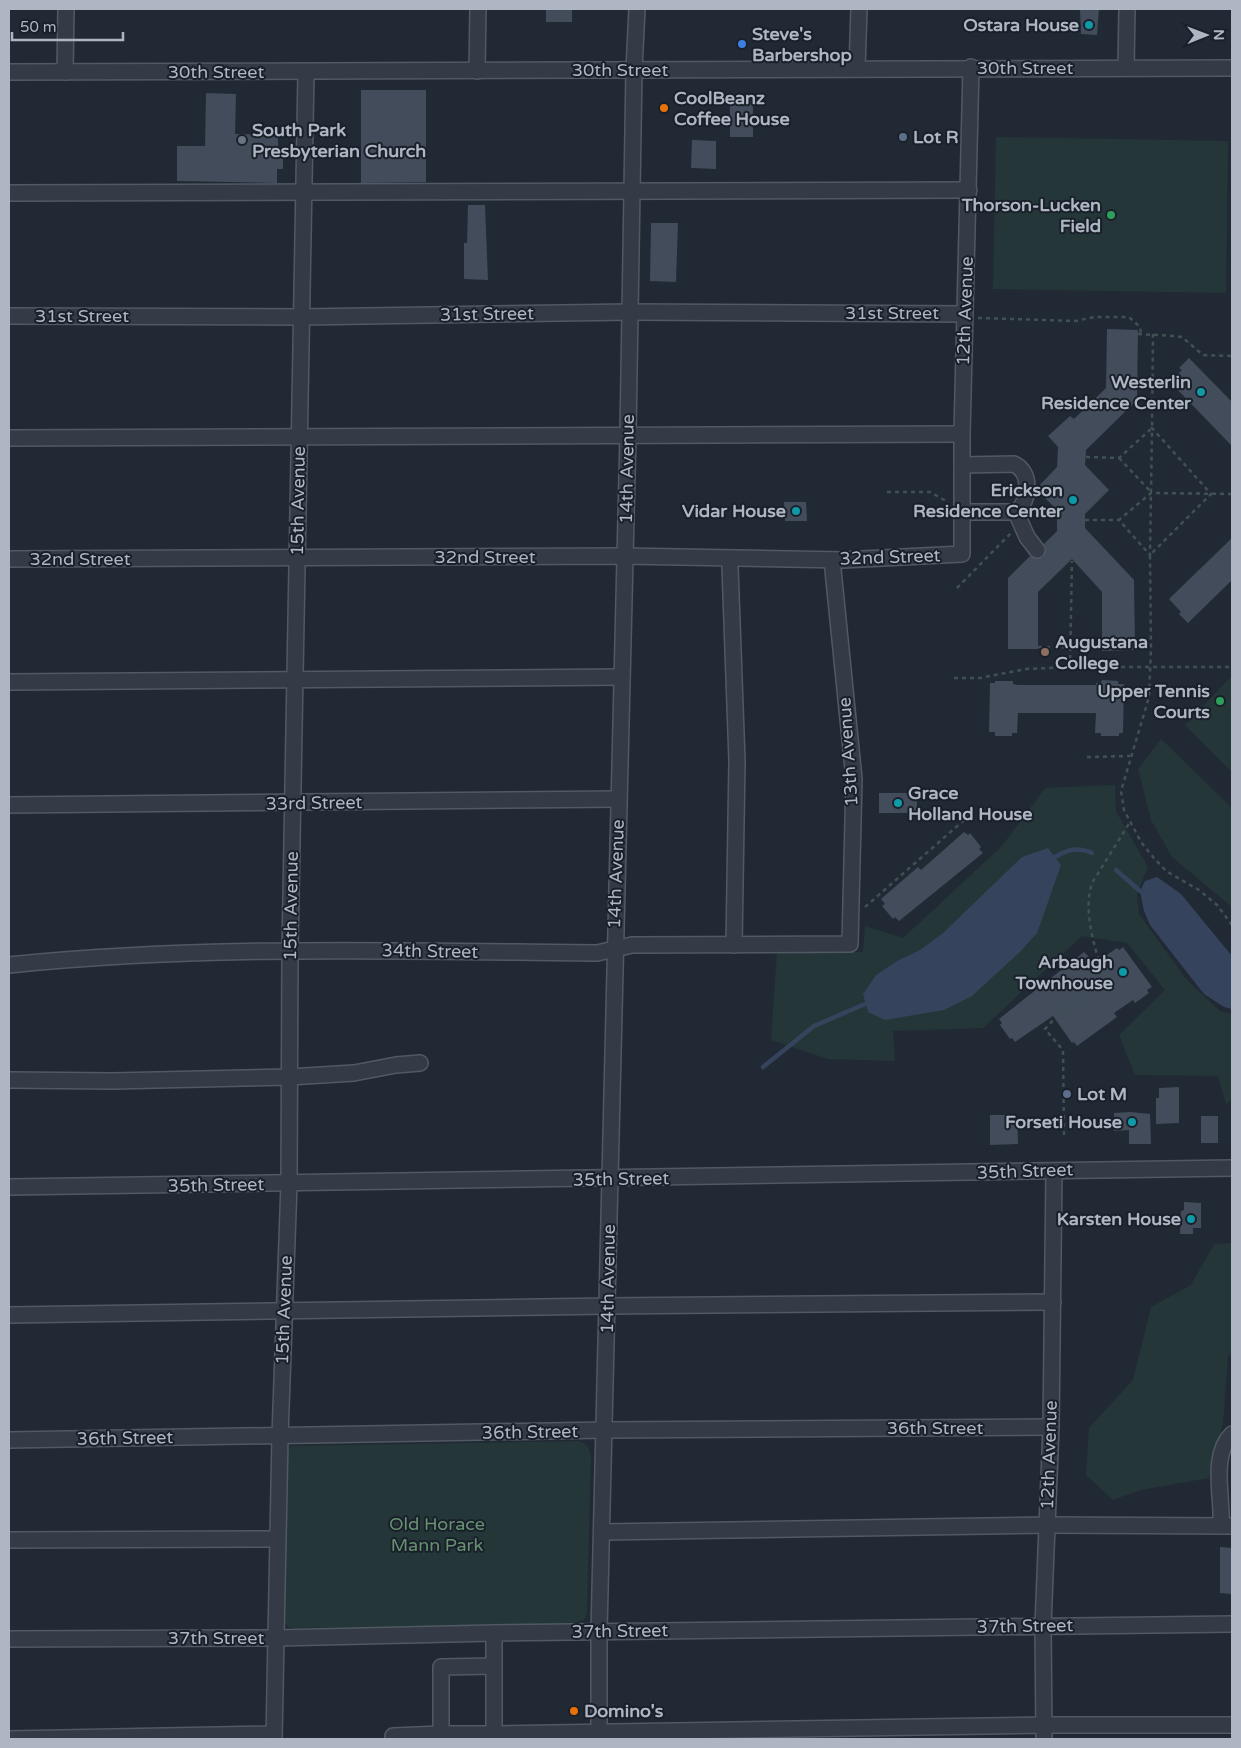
<svg xmlns="http://www.w3.org/2000/svg" width="1241" height="1748" viewBox="0 0 1241 1748" font-family="'Varela Round',sans-serif">
<style>
.green{fill:#243637}
.water{fill:#35445c}
.lines{fill:none;stroke-linecap:round;stroke-linejoin:round}
.stream{stroke:#35445c;stroke-width:4.5}
.building{fill:#424c5a}
.minor-casing{stroke:#515964;stroke-width:18}
.path{stroke:#405154;stroke-width:2.5;stroke-dasharray:4 4;stroke-linecap:butt}
.minor{stroke:#343b46;stroke-width:15}
.culture-dot{fill:#0f9aa8;stroke:#1a202a;stroke-width:2}
.shop-dot{fill:#3f7fe0;stroke:#1a202a;stroke-width:2}
.food-dot{fill:#e8710a;stroke:#1a202a;stroke-width:2}
.service-dot{fill:#5c6f8a;stroke:#1a202a;stroke-width:2}
.worship-dot{fill:#6b7280;stroke:#1a202a;stroke-width:2}
.leisure-dot{fill:#2e9e5b;stroke:#1a202a;stroke-width:2}
.education-dot{fill:#8d6e63;stroke:#1a202a;stroke-width:2}
.labels{text-anchor:middle;dominant-baseline:central;stroke-width:4;stroke-linejoin:round;paint-order:stroke}
.poi-label{font-size:18px;font-weight:bold;fill:#aeb6c3;stroke:#1a202a;text-anchor:end}
.street-label{font-size:18px;fill:#aeb6c3;stroke:#1a202a}
.park-label{font-size:18px;fill:#679272;stroke:#1a202a}
</style>
<rect width="100%" height="100%" fill="#212935"/>
<g class="green">
<path d="M 996,137 L 1228,141 L 1226,293 L 993,289 Z"/>
<path d="M 1232,676 L 1232,772 L 1185,725 Z"/>
<path d="M 1161,739 L 1232,808 L 1232,907 L 1172,857 L 1151,820 L 1138,769 Z"/>
<path d="M 1115,785 L 1116,811 L 1148,867 L 1137,894 L 1139,914 L 1186,979 L 1220,1011 L 1232,1014 L 1232,1100 L 1226,1104 L 1218,1076 L 1135,1075 L 1119,1035 L 1165,990 L 1127,943 L 1082,936 L 983,1028 L 893,1031 L 895,1061 L 828,1059 L 771,1040 L 777,952 L 863,952 L 865,926 L 903,938 L 1001,847 L 1045,788 Z"/>
<path d="M 1232,1243 L 1232,1354 L 1228,1356 L 1223,1425 L 1209,1478 L 1141,1490 L 1113,1500 L 1086,1475 L 1089,1428 L 1133,1380 L 1151,1307 L 1191,1285 L 1214,1244 Z"/>
<path d="M 578,1441 C 587,1443 589,1447 591,1456 L 587,1613 L 584,1620 L 567,1625 L 294,1628 L 288,1627 L 285,1623 L 287,1452 L 291,1446 Z"/>
</g>
<g class="water">
<path d="M 1048,848 L 1061,865 L 1037,933 L 1021,951 L 972,996 L 944,1010 L 885,1020 L 868,1012 L 863,994 L 876,975 L 897,961 L 920,950 L 943,933 L 1022,857 Z"/>
<path d="M 1157,877 L 1181,894 L 1232,956 L 1232,1009 L 1224,1007 L 1204,994 L 1150,925 L 1144,911 L 1140,891 L 1145,881 Z"/>
</g>
<g class="lines">
<g class="stream">
<path d="M 1055,857 C 1068,849 1078,847 1092,853"/>
<path d="M 1116,870 L 1140,891"/>
<path d="M 763,1067 L 814,1026 L 865,1004"/>
</g>
</g>
<g class="building">
<rect x="546" y="9" width="26" height="13"/>
<path d="M 1080,9 L 1099,9 L 1097,35 L 1081,34 Z"/>
<path d="M 361,90 L 426,90 L 426,182 L 361,183 Z"/>
<path d="M 206,93 L 236,94 L 235,134 L 278,135 L 278,151 L 283,151 L 283,169 L 277,169 L 277,183 L 177,181 L 177,146 L 205,146 Z"/>
<rect x="730" y="100" width="23" height="37"/>
<path d="M 692,140 L 716,141 L 716,169 L 691,168 Z"/>
<path d="M 468,205 L 485,205 L 488,280 L 464,279 L 464,243 L 467,243 Z"/>
<path d="M 651,223 L 678,223 L 676,282 L 650,281 Z"/>
<path d="M 1107,329 L 1138,330 L 1137,400 L 1086,450 L 1085,465 L 1109,490 L 1085,514 L 1085,528 L 1134,580 L 1135,650 L 1102,651 L 1102,592 L 1072,559 L 1038,592 L 1038,649 L 1008,649 L 1008,578 L 1030,556 L 1038,559 L 1043,557 L 1046,549 L 1044,544 L 1057,531 L 1057,510 L 1036,489 L 1057,467 L 1058,447 L 1048,436 L 1070,416 L 1074,419 L 1106,388 Z"/>
<path d="M 1189,358 L 1232,402 L 1232,446 L 1170,382 L 1182,370 L 1179,368 Z"/>
<path d="M 784,502 L 806,502 L 807,521 L 785,521 Z"/>
<path d="M 1232,538 L 1232,580 L 1188,623 L 1179,614 L 1181,612 L 1169,599 Z"/>
<path d="M 1102,680 L 1118,681 L 1118,684 L 1124,684 L 1123,733 L 1119,733 L 1119,736 L 1101,736 L 1101,733 L 1095,733 L 1096,713 L 1018,713 L 1017,733 L 1012,733 L 1012,736 L 995,736 L 995,732 L 989,732 L 990,683 L 995,683 L 995,681 L 1013,681 L 1013,684 L 1018,685 L 1096,685 L 1096,683 L 1101,683 Z"/>
<rect x="879" y="793" width="38" height="20"/>
<path d="M 964,832 L 968,835 L 970,833 L 981,847 L 979,849 L 983,853 L 899,921 L 895,917 L 893,919 L 882,906 L 885,904 L 881,899 L 918,867 L 921,870 Z"/>
<path d="M 1123,947 L 1152,987 L 1147,990 L 1149,993 L 1135,1003 L 1133,1000 L 1114,1013 L 1117,1017 L 1077,1046 L 1074,1042 L 1072,1043 L 1053,1016 L 1015,1042 L 1012,1038 L 1010,1039 L 1000,1025 L 1002,1023 L 999,1019 L 1084,952 L 1095,963 L 1117,948 L 1119,950 Z"/>
<path d="M 1179,1087 L 1179,1123 L 1156,1124 L 1156,1098 L 1159,1098 L 1159,1088 Z"/>
<path d="M 1130,1112 L 1150,1114 L 1151,1144 L 1129,1144 L 1129,1130 L 1114,1131 L 1114,1113 Z"/>
<path d="M 990,1115 L 1017,1115 L 1018,1144 L 990,1145 Z"/>
<rect x="1201" y="1116" width="17" height="27"/>
<path d="M 1184,1202 L 1201,1203 L 1201,1228 L 1193,1228 L 1193,1234 L 1180,1234 L 1181,1211 L 1184,1210 Z"/>
<path d="M 1220,1547 L 1232,1548 L 1232,1594 L 1220,1593 Z"/>
</g>
<g class="lines">
<g class="minor-casing">
<g id="minor">
<path d="M 1126,68 L 1127,9"/>
<path d="M 857,69 L 859,9"/>
<path d="M 477,71 L 478,9"/>
<path d="M 9,72 L 1232,68"/>
<path d="M 65,72 L 66,9"/>
<path d="M 9,193 L 969,190"/>
<path d="M 9,316 L 302,317 L 630,312 L 965,314"/>
<path d="M 9,438 L 962,434"/>
<path d="M 962,465 L 1014,464 C 1032,472 1030,501 1016,512 L 962,512"/>
<path d="M 1016,512 L 1027,537 L 1037,550"/>
<path d="M 9,559 L 624,556 L 843,560 L 962,554 L 962,434 L 971,67"/>
<path d="M 730,567 L 737,761 L 734,945"/>
<path d="M 9,682 L 622,677"/>
<path d="M 9,805 L 618,799"/>
<path d="M 9,965 C 204,945 401,951 597,953 L 632,945 L 850,944 L 854,779 L 832,560"/>
<path d="M 9,1080 L 113,1081 L 289,1077 L 354,1073 L 396,1065 L 420,1063"/>
<path d="M 9,1187 L 1232,1168"/>
<path d="M 9,1315 L 608,1306 L 1053,1302"/>
<path d="M 9,1440 L 605,1430 L 1051,1427"/>
<path d="M 1221,1526 C 1223,1497 1210,1456 1232,1434"/>
<path d="M 602,1532 L 1047,1525 L 1232,1526"/>
<path d="M 9,1540 L 278,1539"/>
<path d="M 494,1633 L 494,1734 L 441,1734 L 441,1667 L 494,1666"/>
<path d="M 9,1639 L 276,1638 L 494,1633 L 1232,1624"/>
<path d="M 393,1736 L 441,1734"/>
<path d="M 9,1739 L 274,1734"/>
<path d="M 274,1739 L 280,1436 L 289,1184 L 290,950 L 306,72"/>
<path d="M 495,1739 L 494,1734 L 1044,1725 L 1232,1725"/>
<path d="M 599,1739 L 599,1632 L 628,434 L 634,69 L 637,9"/>
<path d="M 1044,1739 L 1043,1626 L 1051,1427 L 1054,1171"/>
</g>
</g>
<g class="path">
<path d="M 978,318 L 1075,321 L 1095,317 L 1129,317 L 1140,327 L 1141,334"/>
<path d="M 1138,334 L 1175,336 L 1182,337 L 1203,355 L 1232,356"/>
<path d="M 1086,457 L 1119,458 L 1152,428 L 1153,334"/>
<path d="M 1119,458 L 1151,492"/>
<path d="M 887,492 L 930,492 L 948,502"/>
<path d="M 1232,494 L 1151,493 L 1119,520 L 1150,555 L 1152,428 L 1211,494 L 1150,555 L 1151,648 L 1149,697 L 1121,791 L 1124,810 L 1141,842 L 1153,857 L 1166,871 L 1199,890 L 1217,905 L 1232,925"/>
<path d="M 1085,520 L 1119,520"/>
<path d="M 957,588 L 1011,533"/>
<path d="M 1038,647 L 1102,648"/>
<path d="M 1070,667 L 1072,561"/>
<path d="M 954,678 L 980,678 L 1026,669 L 1070,667 L 1232,667"/>
<path d="M 1087,757 L 1130,756"/>
<path d="M 865,907 L 971,814"/>
<path d="M 1064,1135 L 1063,1050 L 1045,1029 L 1056,1017 L 1101,982 C 1103,971 1099,961 1096,951 C 1090,929 1085,905 1092,883 L 1130,822"/>
</g>
<use href="#minor" class="minor"/>
</g>
<g class="culture-dot">
<circle cx="1089" cy="25" r="5"/>
<circle cx="1201" cy="392" r="5"/>
<circle cx="1073" cy="500" r="5"/>
<circle cx="796" cy="511" r="5"/>
<circle cx="898" cy="803" r="5"/>
<circle cx="1123" cy="972" r="5"/>
<circle cx="1132" cy="1122" r="5"/>
<circle cx="1191" cy="1219" r="5"/>
</g>
<circle class="shop-dot" cx="742" cy="44" r="5"/>
<g class="food-dot">
<circle cx="664" cy="108" r="5"/>
<circle cx="574" cy="1711" r="5"/>
</g>
<g class="service-dot">
<circle cx="903" cy="137" r="5"/>
<circle cx="1067" cy="1094" r="5"/>
</g>
<circle class="worship-dot" cx="242" cy="140" r="5"/>
<g class="leisure-dot">
<circle cx="1111" cy="215" r="5"/>
<circle cx="1220" cy="701" r="5"/>
</g>
<circle class="education-dot" cx="1045" cy="652" r="5"/>
<g class="labels">
<g class="poi-label">
<text x="1079" y="25">Ostara House</text>
<text x="752" y="34" text-anchor="start">Steve's<tspan x="752" dy="21">Barbershop</tspan></text>
<text x="674" y="98" text-anchor="start">CoolBeanz<tspan x="674" dy="21">Coffee House</tspan></text>
<text x="252" y="130" text-anchor="start">South Park<tspan x="252" dy="21">Presbyterian Church</tspan></text>
<text x="913" y="137" text-anchor="start">Lot R</text>
<text x="1101" y="205">Thorson-Lucken<tspan x="1101" dy="21">Field</tspan></text>
<text x="1191" y="382">Westerlin<tspan x="1191" dy="21">Residence Center</tspan></text>
<text x="1063" y="490">Erickson<tspan x="1063" dy="21">Residence Center</tspan></text>
<text x="786" y="511">Vidar House</text>
<text x="1055" y="642" text-anchor="start">Augustana<tspan x="1055" dy="21">College</tspan></text>
<text x="1210" y="691">Upper Tennis<tspan x="1210" dy="21">Courts</tspan></text>
<text x="908" y="793" text-anchor="start">Grace<tspan x="908" dy="21">Holland House</tspan></text>
<text x="1113" y="962">Arbaugh<tspan x="1113" dy="21">Townhouse</tspan></text>
<text x="1077" y="1094" text-anchor="start">Lot M</text>
<text x="1122" y="1122">Forseti House</text>
<text x="1181" y="1219">Karsten House</text>
<text x="584" y="1711" text-anchor="start">Domino's</text>
</g>
<g class="street-label">
<text x="1025" y="68">30th Street</text>
<text x="620" y="70">30th Street</text>
<text x="216" y="72">30th Street</text>
<text transform="translate(965 311) rotate(-88)">12th Avenue</text>
<text x="892" y="313">31st Street</text>
<text transform="translate(487 314) rotate(-1)">31st Street</text>
<text x="82" y="316">31st Street</text>
<text transform="translate(627 469) rotate(-89)">14th Avenue</text>
<text transform="translate(298 501) rotate(-89)">15th Avenue</text>
<text x="485" y="557">32nd Street</text>
<text transform="translate(890 557) rotate(-2)">32nd Street</text>
<text x="80" y="559">32nd Street</text>
<text transform="translate(848 752) rotate(-94)">13th Avenue</text>
<text transform="translate(314 803) rotate(-1)">33rd Street</text>
<text transform="translate(616 874) rotate(-88)">14th Avenue</text>
<text transform="translate(291 906) rotate(-89)">15th Avenue</text>
<text transform="translate(430 951) rotate(1)">34th Street</text>
<text transform="translate(1025 1171) rotate(-2)">35th Street</text>
<text transform="translate(621 1179) rotate(-1)">35th Street</text>
<text transform="translate(216 1185) rotate(-1)">35th Street</text>
<text transform="translate(608 1279) rotate(-89)">14th Avenue</text>
<text transform="translate(284 1310) rotate(-88)">15th Avenue</text>
<text x="935" y="1428">36th Street</text>
<text transform="translate(530 1432) rotate(-1)">36th Street</text>
<text transform="translate(125 1438) rotate(-1)">36th Street</text>
<text transform="translate(1049 1455) rotate(-88)">12th Avenue</text>
<text transform="translate(1025 1626) rotate(-1)">37th Street</text>
<text transform="translate(620 1631) rotate(-1)">37th Street</text>
<text x="216" y="1638">37th Street</text>
</g>
<g class="park-label">
<text x="437" y="1524">Old Horace<tspan x="437" dy="21">Mann Park</tspan></text>
</g>
</g>
<rect width="1241" height="1748" fill="none" stroke="#aeb6c3" stroke-width="20"/>
<g transform="translate(1206 35) rotate(89)" stroke="#1a202a" stroke-width="4" paint-order="stroke">
<path d="M0-4L9 19L0 12L-9 19Z" fill="#aeb6c3"/>
<text y="-8" font-size="14" font-weight="bold" text-anchor="middle" fill="#aeb6c3">N</text>
</g>
<path d="M12 32v8h111v-8" fill="none" stroke="#aeb6c3" stroke-width="2.5"/>
<text x="20" y="32" font-size="15" fill="#aeb6c3" stroke="#1a202a" stroke-width="4" paint-order="stroke">50 m</text>
</svg>
